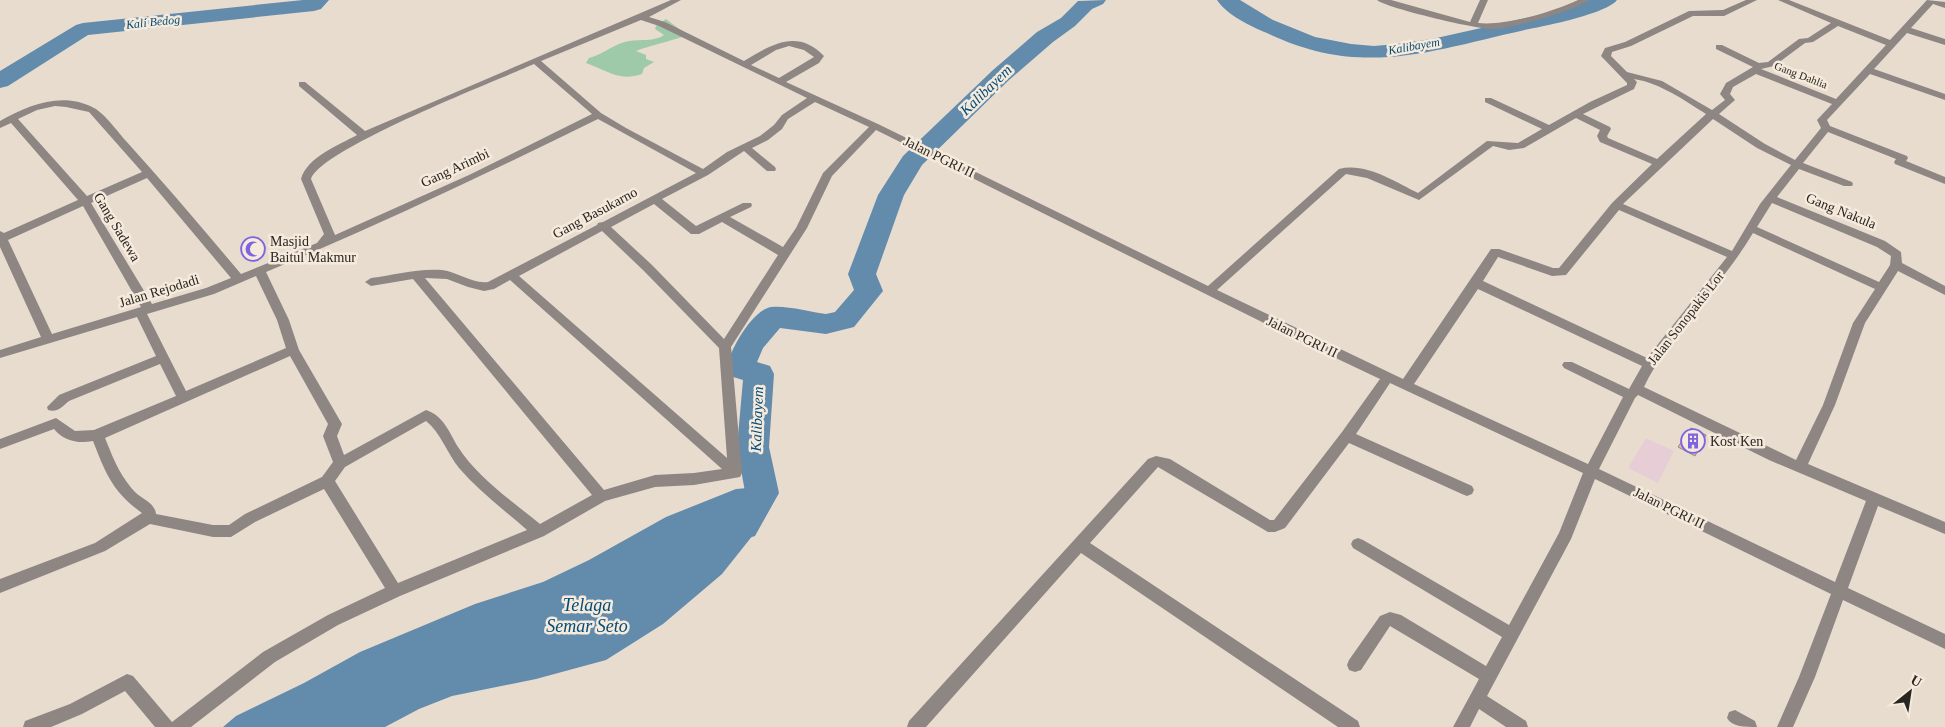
<svg xmlns="http://www.w3.org/2000/svg" width="1945" height="727" viewBox="0 0 1945 727" font-family="'Times New Roman',serif">
<style>
.commercial{fill:#e6cdd6}
.green{fill:#9ecaa9}
.water{fill:#628bac}
.lines{fill:none;stroke-linecap:round;stroke-linejoin:round}
.river{fill:#628bac;fill-rule:evenodd}
.building{fill:#e7aeab;stroke:#9a8987}
.minor{fill:#8d8683;fill-rule:evenodd}
.labels{text-anchor:middle;dominant-baseline:central;stroke-width:5;stroke-linejoin:round;paint-order:stroke}
.far-street-label{font-size:11px;fill:#292520;stroke:#f5eadc}
.far-water-label{font-size:12px;font-style:italic;fill:#024c79;stroke:#f5eadc}
.street-label{font-size:14px;fill:#292520;stroke:#f5eadc}
.poi-label{font-size:14px;fill:#292520;stroke:#f5eadc;text-anchor:start}
.water-label{font-size:15px;font-style:italic;fill:#024c79;stroke:#f5eadc}
.near-water-label{font-size:18px;font-style:italic;fill:#024c79;stroke:#f5eadc}
</style>
<rect width="100%" height="100%" fill="#e8dccf"/>
<path class="commercial" d="M 1646,438 L 1674,451 L 1658,483 L 1628,468 Z"/>
<path class="green" d="M 666,19 L 687,35 C 682,38 645,47 636,51 L 646,55 L 646,59 L 654,62 L 644,68 L 642,74 C 618,82 607,70 586,63 L 589,58 C 604,54 615,43 629,41 C 641,39 654,42 664,35 L 655,29 L 656,26 Z"/>
<path class="water" d="M 748,488 L 778,494 L 757,530 L 722,574 L 663,624 L 606,660 L 536,679 L 452,696 L 419,709 L 385,727 L 223,727 L 236,716 L 304,683 L 360,652 L 475,604 L 543,582 L 589,560 L 666,517 L 736,489 Z"/>
<g class="lines">
<g class="river">
<path d="M 303,0 L 329,0 L 321,9 L 314,11 L 88,35 L 8,86 L 0,88 L 0,71 L 76,25 L 83,23 Z"/>
<path d="M 1106,0 L 1103,4 L 1092,9 L 1075,26 L 1053,42 L 1009,80 L 922,165 L 904,195 L 876,274 L 883,291 L 854,327 L 826,334 L 780,328 L 763,348 L 757,362 L 770,366 L 774,374 L 769,447 L 779,493 L 755,536 L 743,540 L 731,536 L 726,526 L 745,492 L 737,447 L 743,380 L 730,376 L 726,368 C 731,349 751,311 771,307 C 786,305 811,312 826,314 L 835,312 L 854,290 L 848,274 L 878,195 L 903,156 L 993,70 L 1037,32 L 1061,18 L 1078,1 Z"/>
<path d="M 1217,0 L 1240,0 L 1273,20 L 1315,37 L 1351,44 L 1374,46 L 1397,44 L 1432,39 L 1548,13 L 1589,0 L 1617,0 C 1608,13 1546,26 1529,29 C 1432,50 1363,79 1267,33 C 1250,26 1227,15 1217,0 Z"/>
</g>
</g>
<path class="building" d="M 1691,428 L 1706,435 L 1695,456 L 1678,447 Z"/>
<g class="lines">
<g class="minor">
<path d="M 671,0 L 681,0 L 649,17 L 665,22 L 744,61 C 771,45 797,28 824,56 L 819,63 L 786,82 L 878,124 L 1208,286 L 1339,169 C 1366,162 1395,182 1418,193 L 1487,141 L 1518,143 L 1542,129 L 1485,102 L 1485,98 L 1491,98 L 1549,125 L 1590,102 L 1627,85 L 1627,83 L 1601,56 L 1605,48 L 1625,42 L 1689,11 L 1723,10 L 1746,0 L 1757,0 L 1724,16 L 1693,16 L 1631,46 L 1612,52 L 1611,56 L 1627,72 L 1662,81 L 1712,110 L 1725,100 L 1720,94 L 1726,83 L 1753,67 L 1716,49 L 1716,45 L 1722,45 L 1759,63 L 1768,62 L 1799,39 L 1808,38 L 1831,23 L 1778,0 L 1789,0 L 1890,40 L 1927,0 L 1945,2 L 1945,8 L 1933,4 L 1911,28 L 1945,39 L 1945,45 L 1907,33 L 1874,69 L 1945,94 L 1945,100 L 1870,74 L 1827,120 L 1830,126 L 1907,156 L 1908,158 L 1906,161 L 1945,177 L 1945,184 L 1895,164 L 1894,162 L 1896,159 L 1828,132 L 1803,163 L 1852,182 L 1853,184 L 1852,186 L 1844,186 L 1799,169 L 1777,197 L 1885,241 L 1901,252 L 1902,263 L 1945,286 L 1945,295 L 1898,271 L 1865,323 L 1835,405 L 1808,464 L 1945,522 L 1945,534 L 1878,506 L 1848,588 L 1945,634 L 1945,649 L 1843,600 L 1815,677 L 1793,727 L 1777,727 L 1799,677 L 1831,594 L 1595,479 L 1571,539 L 1487,696 L 1526,721 L 1528,727 L 1506,727 L 1479,709 L 1470,727 L 1453,727 L 1479,679 L 1390,626 L 1361,670 L 1355,672 L 1349,670 L 1347,665 L 1349,660 L 1380,616 L 1390,612 L 1401,615 L 1486,666 L 1502,637 L 1353,548 L 1351,544 L 1353,540 L 1358,538 L 1363,540 L 1509,625 L 1559,533 L 1583,473 L 1390,383 L 1356,434 L 1472,486 L 1474,490 L 1472,494 L 1467,496 L 1462,494 L 1349,443 L 1285,528 L 1275,532 L 1268,532 L 1158,467 L 1090,543 L 1358,721 L 1360,727 L 1338,727 L 1081,553 L 926,727 L 907,727 L 909,721 L 1148,459 L 1156,456 L 1170,459 L 1270,520 L 1274,520 L 1342,432 L 1380,379 L 1304,343 L 876,130 L 832,176 L 807,228 L 731,347 L 742,473 L 740,477 L 694,485 L 655,487 L 605,501 L 544,536 L 400,596 L 338,625 L 275,662 L 191,727 L 155,727 L 125,691 L 82,714 L 51,727 L 23,727 L 25,721 L 70,704 L 127,674 L 133,676 L 172,722 L 263,652 L 328,615 L 385,588 L 324,489 L 255,522 L 231,537 L 213,537 L 150,524 L 105,551 L 0,593 L 0,579 L 95,543 L 142,513 C 112,491 106,474 93,441 C 78,444 64,441 54,429 L 0,449 L 0,439 L 56,418 L 75,431 L 94,430 L 176,396 L 160,364 L 69,401 C 62,407 57,413 48,410 L 47,407 L 59,395 L 156,356 L 137,317 L 0,358 L 0,350 L 41,337 L 0,247 L 0,231 L 4,233 L 78,200 L 11,123 L 0,128 L 0,121 C 28,105 63,91 94,108 C 104,113 118,132 126,141 C 165,184 203,229 241,274 L 317,243 L 324,234 L 301,179 C 307,157 339,145 357,135 L 299,86 L 299,82 L 305,82 L 365,131 ZM 641,20 L 659,26 L 807,98 L 782,115 L 774,125 L 760,136 L 727,152 L 703,169 L 626,128 L 601,113 L 541,61 ZM 1838,26 L 1886,45 L 1836,99 L 1761,69 L 1774,66 L 1805,43 L 1813,42 ZM 789,46 L 804,50 L 814,57 L 779,78 L 751,65 L 776,50 ZM 534,64 L 592,114 L 469,175 L 335,235 L 311,179 C 320,149 498,80 534,64 ZM 1756,74 L 1832,104 L 1817,120 L 1821,128 L 1795,160 L 1765,144 L 1719,114 L 1735,100 L 1730,94 L 1733,87 ZM 1634,79 C 1660,83 1684,100 1706,114 L 1657,159 L 1608,138 L 1607,136 L 1611,129 L 1610,127 L 1583,114 L 1634,89 L 1637,82 ZM 815,102 L 869,127 L 823,173 L 796,228 L 783,247 L 730,217 L 751,207 L 752,205 L 751,203 L 743,203 L 696,226 L 662,199 L 708,175 L 744,151 L 767,171 L 775,171 L 776,169 L 775,167 L 752,148 L 768,140 L 782,129 L 788,119 ZM 55,106 L 66,107 L 89,112 L 142,172 L 87,196 L 18,119 L 37,110 ZM 1576,118 L 1600,130 L 1597,136 L 1600,142 L 1652,164 L 1612,203 L 1559,268 L 1553,268 L 1499,249 L 1491,249 L 1403,379 L 1217,290 L 1346,174 L 1367,178 L 1419,200 L 1493,146 L 1509,150 L 1524,148 ZM 598,119 L 696,173 L 603,222 L 598,223 L 597,225 L 488,282 C 472,284 458,272 442,270 C 418,268 394,275 371,278 L 365,282 L 371,286 L 413,279 L 592,495 L 540,524 C 512,501 478,478 458,447 C 449,432 444,416 426,410 L 344,455 L 337,436 L 342,424 L 299,350 L 289,320 L 266,272 C 379,225 488,173 598,119 ZM 1713,119 L 1757,148 L 1791,165 L 1760,204 L 1732,251 L 1623,204 ZM 147,178 L 231,278 L 206,288 L 152,304 L 91,203 ZM 1772,203 L 1877,247 L 1891,256 L 1890,265 L 1879,282 L 1757,227 ZM 654,204 L 691,234 L 699,234 L 722,222 L 778,255 L 724,339 L 652,265 L 611,227 ZM 83,206 L 141,307 L 52,334 L 8,240 ZM 1619,210 L 1727,257 L 1647,358 L 1483,281 L 1498,257 L 1552,276 L 1566,275 ZM 602,231 L 644,271 L 719,348 L 727,458 L 519,276 ZM 1753,233 L 1875,289 L 1853,323 L 1823,405 L 1796,460 L 1644,387 C 1670,333 1721,287 1753,233 ZM 256,276 L 277,320 L 286,348 L 186,391 L 147,314 L 214,294 ZM 425,278 L 447,279 L 468,287 L 484,291 L 494,289 L 510,280 L 722,469 L 694,473 L 655,475 L 604,490 ZM 1478,289 L 1642,366 L 1629,389 L 1572,362 L 1564,362 L 1562,365 L 1564,368 L 1623,397 L 1588,464 L 1414,384 ZM 290,356 L 328,424 L 323,436 L 333,462 L 322,477 L 245,514 L 229,525 L 213,525 L 156,514 C 155,503 142,499 135,492 C 119,474 114,460 105,438 ZM 1638,395 L 1769,460 L 1866,501 L 1835,582 L 1599,469 L 1635,398 ZM 426,421 C 441,433 447,453 459,468 C 479,491 504,510 527,530 L 398,583 L 335,481 L 345,467 Z"/>
<path d="M 1377,0 L 1391,0 L 1470,22 L 1480,0 L 1488,0 L 1478,23 C 1506,26 1552,12 1578,0 L 1589,0 C 1578,10 1507,30 1491,29 C 1476,29 1386,8 1377,0 Z"/>
<path d="M 1735,710 L 1755,721 L 1757,727 C 1745,727 1732,727 1727,718 L 1729,712 Z"/>
</g>
</g>
<defs>
<g id="mosque-ring" transform="scale(1.25)"><circle r="9.5" fill="#f5eadc" stroke="#7d65e0" stroke-width="1.5"/><path d="M3.5-4.9A6 6 0 1 0 3.5 4.9A5 5 0 1 1 3.5-4.9Z" fill="#7d65e0"/></g>
<g id="building-ring" transform="scale(1.25)"><circle r="9.5" fill="#f5eadc" stroke="#7d65e0" stroke-width="1.5"/><path d="M-4-6H4V6H1V3H-1V6H-4ZM-2.5-4.3h1.7v1.8h-1.7ZM.8-4.3h1.7v1.8H.8ZM-2.5-1h1.7V.8h-1.7ZM.8-1h1.7V.8H.8Z" fill="#7d65e0"/></g>
</defs>
<g fill-rule="evenodd">
<use href="#mosque-ring" x="253" y="249"/>
<use href="#building-ring" x="1693" y="441"/>
</g>
<g class="labels">
<g class="far-street-label">
<text transform="translate(1801 75) rotate(21)">Gang Dahlia</text>
</g>
<g class="far-water-label">
<text transform="translate(153 22) rotate(-6)">Kali Bedog</text>
<text transform="translate(1414 46) rotate(-10)">Kalibayem</text>
</g>
<g class="street-label">
<text transform="translate(939 157) rotate(26)">Jalan PGRI II</text>
<text transform="translate(455 168) rotate(-25)">Gang Arimbi</text>
<text transform="translate(1841 211) rotate(22)">Gang Nakula</text>
<text transform="translate(595 213) rotate(-28)">Gang Basukarno</text>
<text transform="translate(117 227) rotate(59)">Gang Sadewa</text>
<text transform="translate(159 291) rotate(-17)">Jalan Rejodadi</text>
<text transform="translate(1686 318) rotate(-52)">Jalan Sonopakis Lor</text>
<text transform="translate(1302 337) rotate(26)">Jalan PGRI II</text>
<text transform="translate(1669 508) rotate(26)">Jalan PGRI II</text>
</g>
<g class="poi-label">
<text x="270" y="241">Masjid<tspan x="270" dy="16">Baitul Makmur</tspan></text>
<text x="1710" y="441">Kost Ken</text>
</g>
<g class="water-label">
<text transform="translate(986 90) rotate(-44)">Kalibayem</text>
<text transform="translate(757 419) rotate(-88)">Kalibayem</text>
</g>
<g class="near-water-label">
<text x="587" y="605">Telaga<tspan x="587" dy="21">Semar Seto</tspan></text>
</g>
</g>
<g transform="translate(1910 692) rotate(30)" stroke="#f5eadc" stroke-width="4" paint-order="stroke">
<path d="M0-4L9 19L0 12L-9 19Z" fill="#292520"/>
<text y="-8" font-size="14" font-weight="bold" text-anchor="middle" fill="#292520">U</text>
</g>
</svg>
